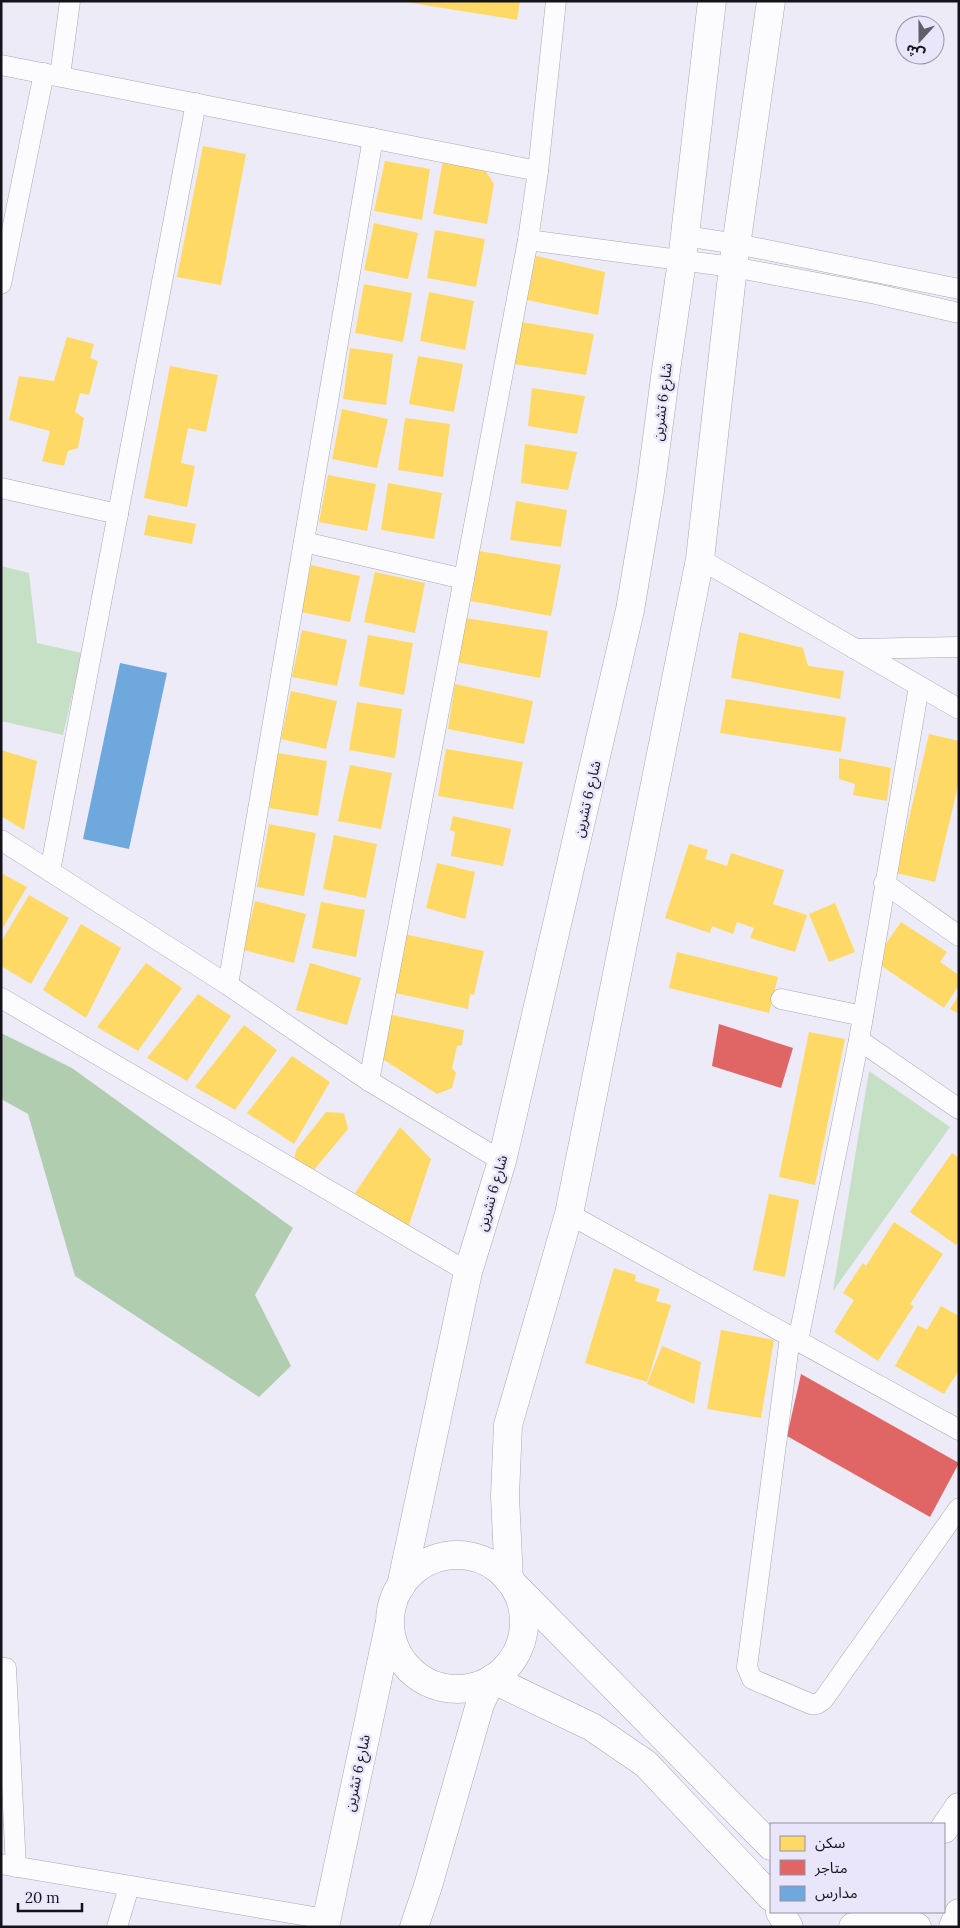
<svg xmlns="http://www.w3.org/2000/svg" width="960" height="1928" viewBox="0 0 960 1928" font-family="Lora,'Noto Sans Arabic',serif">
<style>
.green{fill:#c6e0c6}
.forest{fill:#b0cdb0}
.homes{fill:#ffd966}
.shops{fill:#e06666}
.schools{fill:#6fa8dc}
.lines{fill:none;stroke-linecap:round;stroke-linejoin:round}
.minor-casing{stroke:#a8a7b1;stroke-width:21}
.secondary-casing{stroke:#a8a7b1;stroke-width:29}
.primary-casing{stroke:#a8a7b1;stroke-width:29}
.trunk-casing{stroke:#a8a7b1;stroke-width:29}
.minor{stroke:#fcfcfe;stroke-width:20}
.secondary{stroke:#fcfcfe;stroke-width:28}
.primary{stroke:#fcfcfe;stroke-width:28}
.trunk{stroke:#fcfcfe;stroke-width:28}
.labels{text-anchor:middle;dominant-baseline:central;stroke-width:5;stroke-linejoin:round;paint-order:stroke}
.street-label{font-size:14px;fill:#14131c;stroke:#e9e6fc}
</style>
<rect width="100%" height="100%" fill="#ecebf7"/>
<g class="green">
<path d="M 1,566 L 29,573 L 37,643 L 82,653 L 63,735 L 1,721 Z"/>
<path d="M 869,1071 L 950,1127 L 833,1291 Z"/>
</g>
<path class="forest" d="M 1,1033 L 72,1068 L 293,1228 L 255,1295 L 291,1366 L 259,1397 L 75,1276 L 28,1114 L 1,1099 Z"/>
<g class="homes">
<path d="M 399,1 L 520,1 L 517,20 Z"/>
<path d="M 203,146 L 246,154 L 221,285 L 177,277 Z"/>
<path d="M 443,160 L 483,167 L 494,184 L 487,224 L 433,214 Z"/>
<path d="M 385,161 L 430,169 L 422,220 L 374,211 Z"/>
<path d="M 374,223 L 418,233 L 408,279 L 364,270 Z"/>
<path d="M 435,230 L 485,239 L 476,287 L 427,278 Z"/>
<path d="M 536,256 L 605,272 L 598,315 L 527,300 Z"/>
<path d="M 364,284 L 412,293 L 403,342 L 355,333 Z"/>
<path d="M 429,292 L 474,301 L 465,350 L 420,341 Z"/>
<path d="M 521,322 L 594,334 L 586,375 L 514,364 Z"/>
<path d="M 67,337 L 94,344 L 90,358 L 98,361 L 89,395 L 80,393 L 75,412 L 84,418 L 78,448 L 68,451 L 64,466 L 42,461 L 50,431 L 9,420 L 19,376 L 54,381 Z"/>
<path d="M 350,348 L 393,354 L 386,405 L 343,399 Z"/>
<path d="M 418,356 L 463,364 L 454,412 L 409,404 Z"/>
<path d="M 170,366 L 218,375 L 206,432 L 188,428 L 181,463 L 195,466 L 187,507 L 144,498 Z"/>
<path d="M 532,388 L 585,396 L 577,434 L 528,426 Z"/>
<path d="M 342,409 L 388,419 L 377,468 L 332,459 Z"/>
<path d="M 405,418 L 450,424 L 443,477 L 398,470 Z"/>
<path d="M 525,444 L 577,452 L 568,490 L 521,483 Z"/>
<path d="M 328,475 L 376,484 L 367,531 L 319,522 Z"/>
<path d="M 388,483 L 442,493 L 434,539 L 381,530 Z"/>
<path d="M 516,501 L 567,510 L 561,547 L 510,540 Z"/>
<path d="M 148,515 L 196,524 L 192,544 L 144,535 Z"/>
<path d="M 479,551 L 561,565 L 551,616 L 471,601 Z"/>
<path d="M 311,565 L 360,576 L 350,622 L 301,612 Z"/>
<path d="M 375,572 L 425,583 L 415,633 L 364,622 Z"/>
<path d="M 465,618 L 548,631 L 540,678 L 456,662 Z"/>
<path d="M 302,630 L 347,640 L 337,686 L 292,677 Z"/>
<path d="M 739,632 L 803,648 L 808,666 L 844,671 L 840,699 L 731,678 Z"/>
<path d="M 368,635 L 413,643 L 404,695 L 359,686 Z"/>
<path d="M 455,684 L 533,701 L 524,744 L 448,729 Z"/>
<path d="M 291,691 L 337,701 L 326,749 L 281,739 Z"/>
<path d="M 726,699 L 846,717 L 841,752 L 720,733 Z"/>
<path d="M 357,702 L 402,709 L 395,758 L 349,750 Z"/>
<path d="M 929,734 L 959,741 L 959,782 L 935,882 L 896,873 Z"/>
<path d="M 446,749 L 523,762 L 513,809 L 438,796 Z"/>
<path d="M 1,750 L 37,761 L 24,830 L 1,816 Z"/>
<path d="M 278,753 L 327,761 L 318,816 L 269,808 Z"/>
<path d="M 839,758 L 891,768 L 887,801 L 853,795 L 855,784 L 839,779 Z"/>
<path d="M 350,765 L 392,773 L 381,829 L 338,821 Z"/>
<path d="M 453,816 L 511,829 L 503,866 L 451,856 L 455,832 L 450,830 Z"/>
<path d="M 269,824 L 316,833 L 304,896 L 257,887 Z"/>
<path d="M 334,835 L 377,844 L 366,898 L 323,889 Z"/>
<path d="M 689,844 L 708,850 L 705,859 L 727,866 L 731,853 L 784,870 L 773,904 L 807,915 L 795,952 L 750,938 L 754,928 L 737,922 L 733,934 L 712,926 L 710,933 L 665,918 Z"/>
<path d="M 437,863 L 475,872 L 465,919 L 426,908 Z"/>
<path d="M 1,873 L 27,887 L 1,931 Z"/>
<path d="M 29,895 L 69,918 L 31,984 L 1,966 L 1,942 Z"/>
<path d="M 255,901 L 306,914 L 294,963 L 243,950 Z"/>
<path d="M 321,902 L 365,910 L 356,957 L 312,948 Z"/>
<path d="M 835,903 L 855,952 L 829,962 L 809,914 Z"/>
<path d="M 901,922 L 947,952 L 940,962 L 959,975 L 959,985 L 944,1008 L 874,961 Z"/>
<path d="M 81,924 L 121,948 L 86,1018 L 43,990 Z"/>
<path d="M 404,934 L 484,951 L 474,995 L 470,994 L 468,1009 L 395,993 Z"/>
<path d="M 677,952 L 778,977 L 769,1013 L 669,988 Z"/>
<path d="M 146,963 L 182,988 L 138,1051 L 97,1027 Z"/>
<path d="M 310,963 L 361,978 L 347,1025 L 296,1010 Z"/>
<path d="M 198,994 L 231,1016 L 187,1081 L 147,1058 Z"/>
<path d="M 959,995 L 959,1014 L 950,1009 Z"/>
<path d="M 392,1015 L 464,1030 L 462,1045 L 457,1046 L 452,1068 L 456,1073 L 452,1088 L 437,1094 L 381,1058 Z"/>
<path d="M 244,1025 L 277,1050 L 235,1110 L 195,1087 Z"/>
<path d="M 809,1032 L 845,1039 L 815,1185 L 779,1177 Z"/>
<path d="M 292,1056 L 330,1082 L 294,1144 L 247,1113 Z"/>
<path d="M 326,1112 L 344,1113 L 348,1129 L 313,1171 L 294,1161 L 296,1150 Z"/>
<path d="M 400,1127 L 431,1159 L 408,1228 L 355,1193 Z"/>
<path d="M 952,1153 L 959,1158 L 959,1241 L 956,1245 L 910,1212 Z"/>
<path d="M 769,1194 L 799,1200 L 785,1277 L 753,1270 Z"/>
<path d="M 894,1222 L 943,1254 L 910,1304 L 914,1306 L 878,1361 L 834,1332 L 854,1300 L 843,1293 L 863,1263 L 866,1266 Z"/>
<path d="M 614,1268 L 636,1275 L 635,1281 L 660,1289 L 656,1301 L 671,1305 L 647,1382 L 585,1363 Z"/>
<path d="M 941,1306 L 959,1316 L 959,1370 L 944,1394 L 895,1366 L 918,1325 L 927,1330 Z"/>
<path d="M 721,1330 L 774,1340 L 761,1418 L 707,1409 Z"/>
<path d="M 662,1346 L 701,1362 L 694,1404 L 647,1384 Z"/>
</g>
<g class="shops">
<path d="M 719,1024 L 793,1048 L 781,1088 L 712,1066 Z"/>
<path d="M 801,1374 L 959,1463 L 930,1517 L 787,1436 Z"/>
</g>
<path class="schools" d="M 120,663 L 167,673 L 129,849 L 83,839 Z"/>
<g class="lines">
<g class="minor-casing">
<g id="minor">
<path d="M 1,65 L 538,171"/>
<path d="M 60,76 L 70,1"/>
<path d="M 685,236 L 737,244 L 959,289"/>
<path d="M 528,240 L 733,267 L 876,294 L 959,313"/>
<path d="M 1,284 L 44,73"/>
<path d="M 1,488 L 118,514"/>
<path d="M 304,542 L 464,579"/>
<path d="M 700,559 L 959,709"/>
<path d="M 855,649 L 959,647"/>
<path d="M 1,840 L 228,985 L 369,1081 L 502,1161"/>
<path d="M 50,871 L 196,103"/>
<path d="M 884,883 L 959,936"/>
<path d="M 228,985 L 373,138"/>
<path d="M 1,998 L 468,1272"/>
<path d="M 781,999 L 863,1016"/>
<path d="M 859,1040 L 959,1109"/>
<path d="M 369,1081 L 528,240 L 538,171 L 556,1"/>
<path d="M 569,1214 L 959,1430"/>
<path d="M 790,1337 L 747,1667 L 752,1679 L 811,1704 L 817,1704 L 823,1700 L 959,1508"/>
<path d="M 798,1341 L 859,1040 L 919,686"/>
<path d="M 1,1668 L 6,1668 L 16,1867"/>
<path d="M 1,1864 L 326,1919"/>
<path d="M 117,1927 L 129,1887"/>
</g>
</g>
<g class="secondary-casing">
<g id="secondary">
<path d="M 509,1580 L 771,1846"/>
<path d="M 492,1679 L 592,1727 L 646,1764 L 771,1897"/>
<path d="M 780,1912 L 789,1927"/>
</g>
</g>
<g class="primary-casing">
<g id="primary">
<circle cx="457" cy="1622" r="67"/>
<path d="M 509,1580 L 505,1496 L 508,1425 L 569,1214 L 700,559 L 733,267 L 771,1"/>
<path d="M 401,1586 L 468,1272 L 502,1161 L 630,610 L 650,491 L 666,370 L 682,261 L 712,1"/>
<path d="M 944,1829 L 959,1807"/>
<path d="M 325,1927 L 389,1626"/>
<path d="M 414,1927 L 428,1886 L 480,1704 L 492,1679"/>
<path d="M 953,1927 L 959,1913"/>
</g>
</g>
<g class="trunk-casing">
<path id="trunk" d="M 853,1927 C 875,1919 895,1915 917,1927"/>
</g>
<use href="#minor" class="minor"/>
<use href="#secondary" class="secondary"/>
<use href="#primary" class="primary"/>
<use href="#trunk" class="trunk"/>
</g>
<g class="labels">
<g class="street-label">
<text transform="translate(662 402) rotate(-83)">شارع 6 تشرين</text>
<text transform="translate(587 799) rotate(-77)">شارع 6 تشرين</text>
<text transform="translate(492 1193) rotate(-74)">شارع 6 تشرين</text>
<text transform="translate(357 1773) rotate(-78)">شارع 6 تشرين</text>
</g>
</g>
<rect width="960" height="1928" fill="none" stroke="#14131c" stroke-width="5"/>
<rect x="770" y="1823" width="175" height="90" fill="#e9e6fc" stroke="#9492a2"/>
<rect x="780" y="1836" width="25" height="15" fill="#ffd966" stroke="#9492a2"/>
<text x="815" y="1848" font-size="15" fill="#14131c">سكن</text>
<rect x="780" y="1860" width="25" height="15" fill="#e06666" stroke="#9492a2"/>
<text x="815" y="1873" font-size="15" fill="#14131c">متاجر</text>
<rect x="780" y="1886" width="25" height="15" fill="#6fa8dc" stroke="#9492a2"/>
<text x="815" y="1898" font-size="15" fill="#14131c">مدارس</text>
<g transform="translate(920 40) rotate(201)"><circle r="24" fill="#e9e6fc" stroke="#9492a2"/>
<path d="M0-4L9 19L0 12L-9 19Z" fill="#605f69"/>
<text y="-8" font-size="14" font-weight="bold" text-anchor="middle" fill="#14131c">ش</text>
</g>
<path d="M18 1903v8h64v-8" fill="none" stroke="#14131c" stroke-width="2.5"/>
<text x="25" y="1903" font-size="15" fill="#14131c" stroke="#e9e6fc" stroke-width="4" paint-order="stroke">20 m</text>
</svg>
